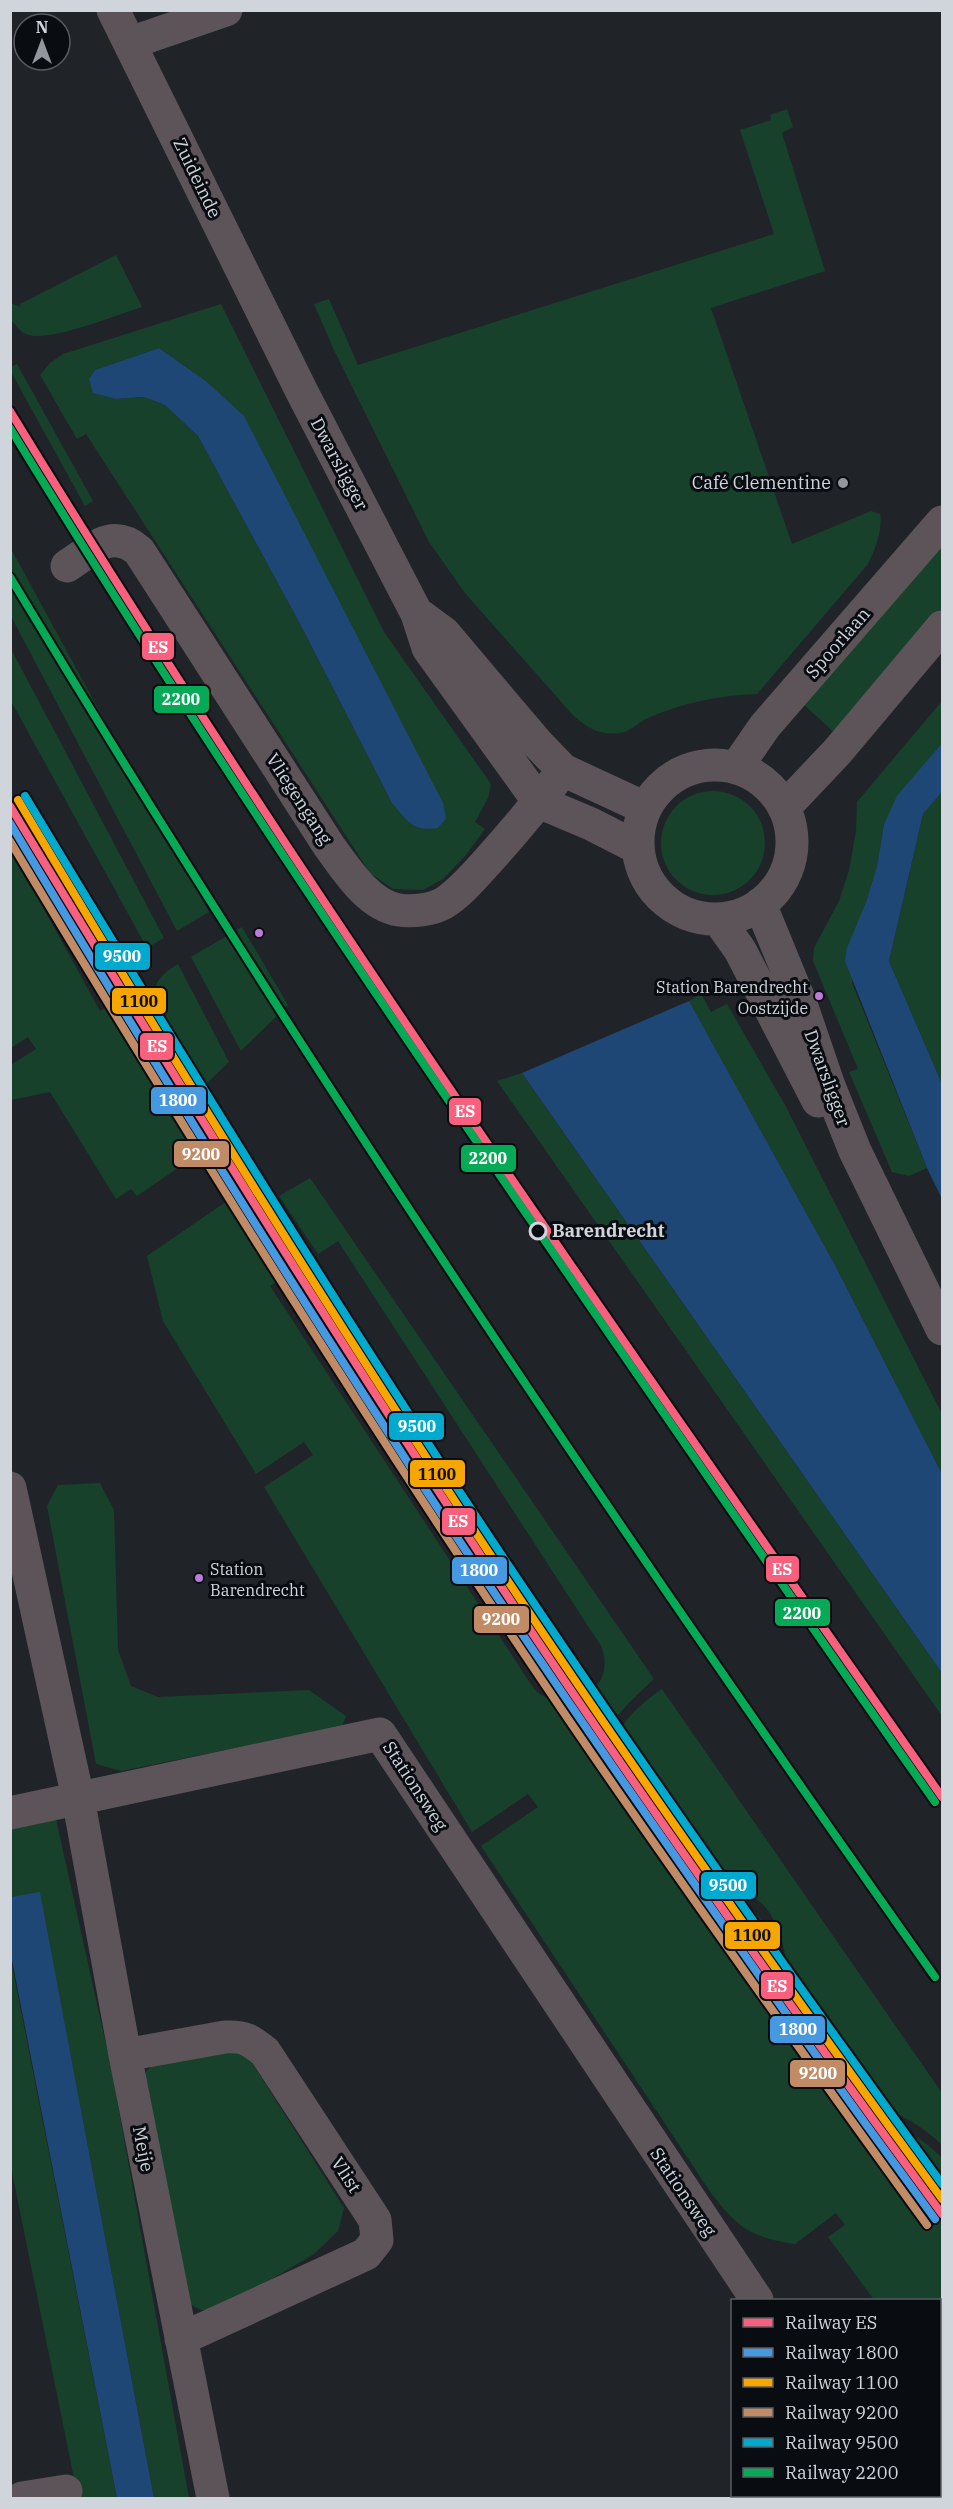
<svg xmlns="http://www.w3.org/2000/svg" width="953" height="2509" viewBox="0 0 953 2509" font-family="'IBM Plex Serif',serif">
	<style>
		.green { fill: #17412b; fill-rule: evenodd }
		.water { fill: #1f4775 }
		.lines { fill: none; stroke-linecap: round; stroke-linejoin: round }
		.minor { stroke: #5c5459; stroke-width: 33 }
		.rail-1-casing { stroke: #090c11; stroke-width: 12 }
		.rail-2-casing { stroke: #090c11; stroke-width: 12 }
		.rail-3-casing { stroke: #090c11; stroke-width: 12 }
		.rail-4-casing { stroke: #090c11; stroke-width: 12 }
		.rail-5-casing { stroke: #090c11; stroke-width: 12 }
		.rail-6-casing { stroke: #090c11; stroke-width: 12 }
		.rail-1 { stroke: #f8607d; stroke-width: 8 }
		.rail-2 { stroke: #4699e1; stroke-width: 8 }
		.rail-3 { stroke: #f7a600; stroke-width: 8 }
		.rail-4 { stroke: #c18c65; stroke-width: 8 }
		.rail-5 { stroke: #00a9ce; stroke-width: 8 }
		.rail-6 { stroke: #06aa56; stroke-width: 8 }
		.poi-dot { fill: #92979d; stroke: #090c11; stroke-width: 2 }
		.bus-dot { fill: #bd7bd9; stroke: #090c11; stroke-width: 2 }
		.stop-dot { fill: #090c11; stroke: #d0d5dc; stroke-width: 3 }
		.labels { text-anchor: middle; stroke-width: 6; stroke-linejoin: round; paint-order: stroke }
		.bus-label { font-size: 16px; fill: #d0d5dc; stroke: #090c11; text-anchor: end }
		.street-label { font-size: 18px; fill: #d0d5dc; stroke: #090c11 }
		.poi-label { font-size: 18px; fill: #d0d5dc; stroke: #090c11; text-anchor: end }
		.stop-label { font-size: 18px; font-weight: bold; fill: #d0d5dc; stroke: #090c11; text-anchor: start }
		.line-badge { stroke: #090c11; stroke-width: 2 }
		.badge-label { font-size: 16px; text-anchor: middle; font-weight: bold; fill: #fff }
		.pale-badge-label { font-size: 16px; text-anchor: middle; font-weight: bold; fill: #111 }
	</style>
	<rect width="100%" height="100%" fill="#202429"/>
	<path class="green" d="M 787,109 L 793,127 L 782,133 L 825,271 L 711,308 L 792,544 L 871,511 L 880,514 C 883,529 875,550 868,564 L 757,694 C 721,695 682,703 648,718 C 639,722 630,732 620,733 C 599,736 585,727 571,713 L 465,593 L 429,542 L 333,348 L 314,304 L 329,299 L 358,365 L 774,234 L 740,130 L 771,120 L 770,115 Z
		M 116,255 L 142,307 C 119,314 50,342 29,335 C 21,333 16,326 11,320 L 11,303 L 18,306 L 19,308 L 20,304 Z
		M 221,304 L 384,632 L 491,784 L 488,798 L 475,822 L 485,829 L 466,855 L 443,879 L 423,890 L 393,889 L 370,873 L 86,434 L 77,439 L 40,375 L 50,363 L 63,354 ZM 159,348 L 206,381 L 244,417 L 392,803 L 299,622 L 198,436 L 165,405 L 144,397 L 115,399 L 94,393 L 89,379 L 95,370 Z
		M 17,364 L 93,501 L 85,506 L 11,372 L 11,367 Z
		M 942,537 L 942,608 L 836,734 L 802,703 Z
		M 10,547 L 209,912 L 177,931 L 11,616 Z
		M 10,647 L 164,938 L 147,948 L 11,701 Z
		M 942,701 L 942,743 L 898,796 L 884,824 L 877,866 L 866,902 L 852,983 L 927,1168 L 909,1176 L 892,1172 L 849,1072 L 858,1069 L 813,961 L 814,948 L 839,901 L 849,870 L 856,831 L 857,802 Z
		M661 843a52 52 0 1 1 104 0a52 52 0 1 1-104 0Z
		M 942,792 L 942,1084 L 889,961 L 923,814 Z
		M 11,849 L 100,1011 L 121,999 L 168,1084 L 213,1144 L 137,1196 L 131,1189 L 116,1199 L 50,1092 L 11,1100 L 11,1065 L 36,1049 L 28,1037 L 11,1048 Z
		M 242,927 L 288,1005 L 241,1051 L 191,957 Z
		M 178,964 L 229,1062 L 206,1084 L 156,1005 C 151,984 160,975 178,964 Z
		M 701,994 L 711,1012 L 727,1004 L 785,1105 L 942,1414 L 942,1474 L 835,1265 L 689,1001 Z
		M 522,1073 L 942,1673 L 942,1716 L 497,1081 Z
		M 310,1178 L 654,1679 C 621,1710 577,1746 622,1791 C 635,1804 652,1811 666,1823 C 685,1839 691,1865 709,1881 C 728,1897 753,1903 765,1926 C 791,1973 766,2028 814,2074 C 852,2110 906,2120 942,2158 L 942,2359 L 940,2355 L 940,2300 L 874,2300 L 828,2237 L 845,2225 L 836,2213 L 795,2244 C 750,2237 738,2228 711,2193 L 481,1846 L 538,1807 L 528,1794 L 472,1832 L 264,1487 L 313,1455 L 304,1442 L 256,1474 L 163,1321 L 147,1256 L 243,1190 L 265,1235 L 289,1273 L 270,1286 L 534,1689 C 566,1720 619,1689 601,1646 L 338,1241 L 318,1254 L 279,1196 Z
		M 100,1483 L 114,1510 L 118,1650 L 131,1686 L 158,1697 L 309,1690 L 346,1716 L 342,1727 L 121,1771 L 96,1764 L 47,1506 L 58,1485 Z
		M 662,1689 L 942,2093 L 942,2145 C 907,2109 852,2101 818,2064 C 775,2017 800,1962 771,1915 C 759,1894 735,1889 717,1875 C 697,1861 692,1835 675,1817 C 664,1805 647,1799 634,1789 C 588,1752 627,1713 662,1689 Z
		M 56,1819 L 111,2067 L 189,2498 L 154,2498 L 40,1893 L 11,1897 L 10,1824 Z
		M 10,1955 L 117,2498 L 78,2498 L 11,2167 Z
		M 242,2051 L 251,2061 L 344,2208 L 338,2231 L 314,2254 L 219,2310 L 201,2310 L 188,2303 L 143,2075 L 157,2060 Z
		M 940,2461 L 942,2463 L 942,2498 L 843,2498 L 842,2496 L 940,2496 Z"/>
	<path class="water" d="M 159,348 L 206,381 L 244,416 L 443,803 L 446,818 L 438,828 C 412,832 408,821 392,803 L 299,622 L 198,436 L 165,405 L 144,397 L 115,399 L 93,393 L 89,379 L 95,370 Z
		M 942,743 L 942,792 L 923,814 L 889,961 L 942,1084 L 942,1199 L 927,1168 L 845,961 L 847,948 L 866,902 L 877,866 L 884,824 L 897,796 Z
		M 689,1001 L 835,1265 L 942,1474 L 942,1673 L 522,1073 Z
		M 40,1892 L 154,2498 L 117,2498 L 11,1955 L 11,1897 Z"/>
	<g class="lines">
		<path class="minor" d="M 113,10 L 302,392 L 417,614 L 428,648 L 539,802 L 591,824 L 638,848
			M 130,43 L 226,10
			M 67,566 C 92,550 112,527 139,551 L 329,846 C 346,869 368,905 399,910 C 412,912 432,910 444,903 C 461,892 474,876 487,862 C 514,832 539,802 563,770
			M 421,616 L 444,633 L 537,743 L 563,770 L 645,808
			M638 842a77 77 0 1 1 154 0a77 77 0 1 1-154 0Z
			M 736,768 L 765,726 L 942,522
			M 784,808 L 837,752 L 942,627
			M 760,904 L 801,1004 L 829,1086 L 855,1151 L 942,1329
			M 718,919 L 740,950 L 818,1101
			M 10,1488 L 78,1798 L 125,2055 L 213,2498
			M 10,1813 L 380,1734 L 757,2300
			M 125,2055 L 225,2037 C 245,2036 250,2040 265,2052 L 375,2220 L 377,2240 L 366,2254 L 181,2339
			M 22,2498 L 66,2491
			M 761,2498 L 767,2496"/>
		<defs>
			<path id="rail-1" d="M 10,411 C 300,886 623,1341 942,1797
				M 10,806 C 155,1046 302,1284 456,1518 C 611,1755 775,1986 942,2214"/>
			<path id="rail-2" d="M 10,823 C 153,1062 299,1298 452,1530 C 608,1763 769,1993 935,2219"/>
			<path id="rail-3" d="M 18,800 C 162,1042 310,1281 464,1515 C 618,1748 778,1975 942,2199"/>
			<path id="rail-4" d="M 10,841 C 186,1134 368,1424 560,1707 C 679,1882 803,2054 927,2225"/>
			<path id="rail-5" d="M 25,796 C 170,1037 318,1277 473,1512 C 624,1740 781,1963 942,2184"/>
			<path id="rail-6" d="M 10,428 C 178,703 358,970 541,1235 C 671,1424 802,1614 935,1802
				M 10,577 C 299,1056 612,1521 935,1977"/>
		</defs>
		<use href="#rail-1" class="rail-1-casing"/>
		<use href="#rail-2" class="rail-2-casing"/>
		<use href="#rail-3" class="rail-3-casing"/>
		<use href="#rail-4" class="rail-4-casing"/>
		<use href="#rail-5" class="rail-5-casing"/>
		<use href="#rail-6" class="rail-6-casing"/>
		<use href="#rail-1" class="rail-1"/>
		<use href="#rail-2" class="rail-2"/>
		<use href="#rail-3" class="rail-3"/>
		<use href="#rail-4" class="rail-4"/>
		<use href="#rail-5" class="rail-5"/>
		<use href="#rail-6" class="rail-6"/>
	</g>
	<circle class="poi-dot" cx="843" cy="483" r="6"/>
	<g class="bus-dot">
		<circle cx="259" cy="933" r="5"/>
		<circle cx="819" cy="996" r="5"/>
		<circle cx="199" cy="1578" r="5"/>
	</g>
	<circle class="stop-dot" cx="538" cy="1231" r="8"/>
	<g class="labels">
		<g class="bus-label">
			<text x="808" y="993">Station Barendrecht<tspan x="808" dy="21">Oostzijde</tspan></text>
			<text x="210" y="1575" text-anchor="start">Station<tspan x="210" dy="21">Barendrecht</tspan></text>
		</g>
		<g class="street-label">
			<text transform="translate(197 178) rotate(64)" y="6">Zuideinde</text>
			<text transform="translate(339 464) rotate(62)" y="6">Dwarsligger</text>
			<text transform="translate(838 643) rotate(-49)" y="6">Spoorlaan</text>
			<text transform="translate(299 799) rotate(57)" y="6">Vliegengang</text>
			<text transform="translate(827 1078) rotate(70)" y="6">Dwarsligger</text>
			<text transform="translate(415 1786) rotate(57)" y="6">Stationsweg</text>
			<text transform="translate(143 2149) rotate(79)" y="6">Meije</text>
			<text transform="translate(346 2175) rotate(57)" y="6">Vlist</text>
			<text transform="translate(683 2192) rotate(56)" y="6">Stationsweg</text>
		</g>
		<g class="poi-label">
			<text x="831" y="489">Café Clementine</text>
		</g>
		<g class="stop-label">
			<text x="552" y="1237">Barendrecht</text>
		</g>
	</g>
	<g class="line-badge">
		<rect x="141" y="632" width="34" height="29" rx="6" fill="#f8607d"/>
		<rect x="153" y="685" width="57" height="29" rx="6" fill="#06aa56"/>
		<rect x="94" y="942" width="57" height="29" rx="6" fill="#00a9ce"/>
		<rect x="111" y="987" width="56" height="28" rx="6" fill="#f7a600"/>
		<rect x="139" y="1032" width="35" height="29" rx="6" fill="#f8607d"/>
		<rect x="150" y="1086" width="57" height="29" rx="6" fill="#4699e1"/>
		<rect x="448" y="1097" width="34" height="29" rx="6" fill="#f8607d"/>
		<rect x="173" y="1140" width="57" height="28" rx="6" fill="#c18c65"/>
		<rect x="460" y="1144" width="57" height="29" rx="6" fill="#06aa56"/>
		<rect x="388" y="1412" width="57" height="29" rx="6" fill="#00a9ce"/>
		<rect x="409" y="1459" width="57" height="29" rx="6" fill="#f7a600"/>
		<rect x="441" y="1507" width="35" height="29" rx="6" fill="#f8607d"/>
		<rect x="765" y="1555" width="35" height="28" rx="6" fill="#f8607d"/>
		<rect x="451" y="1556" width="57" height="29" rx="6" fill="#4699e1"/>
		<rect x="774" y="1598" width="57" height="29" rx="6" fill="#06aa56"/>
		<rect x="473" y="1605" width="57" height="29" rx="6" fill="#c18c65"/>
		<rect x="700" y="1871" width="57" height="29" rx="6" fill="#00a9ce"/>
		<rect x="724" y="1921" width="57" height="29" rx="6" fill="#f7a600"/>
		<rect x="760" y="1971" width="34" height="29" rx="6" fill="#f8607d"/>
		<rect x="769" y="2015" width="57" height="29" rx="6" fill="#4699e1"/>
		<rect x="789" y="2059" width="57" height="29" rx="6" fill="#c18c65"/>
	</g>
	<g class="badge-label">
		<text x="158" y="653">ES</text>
		<text x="181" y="705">2200</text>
		<text x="122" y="962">9500</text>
		<text x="157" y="1052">ES</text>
		<text x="178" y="1106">1800</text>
		<text x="465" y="1117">ES</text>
		<text x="201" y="1160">9200</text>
		<text x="488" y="1164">2200</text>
		<text x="417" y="1432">9500</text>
		<text x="458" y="1527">ES</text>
		<text x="782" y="1575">ES</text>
		<text x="479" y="1576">1800</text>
		<text x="802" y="1619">2200</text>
		<text x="501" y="1625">9200</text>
		<text x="728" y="1891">9500</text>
		<text x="777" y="1992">ES</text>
		<text x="798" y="2035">1800</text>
		<text x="818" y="2079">9200</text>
	</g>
	<g class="pale-badge-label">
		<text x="139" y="1007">1100</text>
		<text x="437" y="1480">1100</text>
		<text x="752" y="1941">1100</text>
	</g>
	<rect width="953" height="2509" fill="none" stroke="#d0d5dc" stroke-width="24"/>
	<rect x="731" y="2299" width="210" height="198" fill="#090c11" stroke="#595c62" stroke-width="1.5"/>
	<rect x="743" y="2318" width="30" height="9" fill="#f8607d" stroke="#595c62" stroke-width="1.5"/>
	<text x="785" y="2329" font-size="18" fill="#d0d5dc">Railway ES</text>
	<rect x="743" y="2348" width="30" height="9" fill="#4699e1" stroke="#595c62" stroke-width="1.5"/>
	<text x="785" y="2359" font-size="18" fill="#d0d5dc">Railway 1800</text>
	<rect x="743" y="2378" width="30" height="9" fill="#f7a600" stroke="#595c62" stroke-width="1.5"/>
	<text x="785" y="2389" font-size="18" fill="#d0d5dc">Railway 1100</text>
	<rect x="743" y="2408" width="30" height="9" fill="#c18c65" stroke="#595c62" stroke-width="1.5"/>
	<text x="785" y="2419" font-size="18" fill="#d0d5dc">Railway 9200</text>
	<rect x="743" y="2438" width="30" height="9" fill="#00a9ce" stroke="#595c62" stroke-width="1.5"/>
	<text x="785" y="2449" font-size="18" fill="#d0d5dc">Railway 9500</text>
	<rect x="743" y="2468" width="30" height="9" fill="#06aa56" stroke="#595c62" stroke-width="1.5"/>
	<text x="785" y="2479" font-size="18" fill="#d0d5dc">Railway 2200</text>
	<g transform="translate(42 42)"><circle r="28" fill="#090c11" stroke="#595c62" stroke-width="1.5"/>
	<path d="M0-4.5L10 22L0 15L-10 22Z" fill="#92979d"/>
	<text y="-9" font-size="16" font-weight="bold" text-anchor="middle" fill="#d0d5dc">N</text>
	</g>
</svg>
